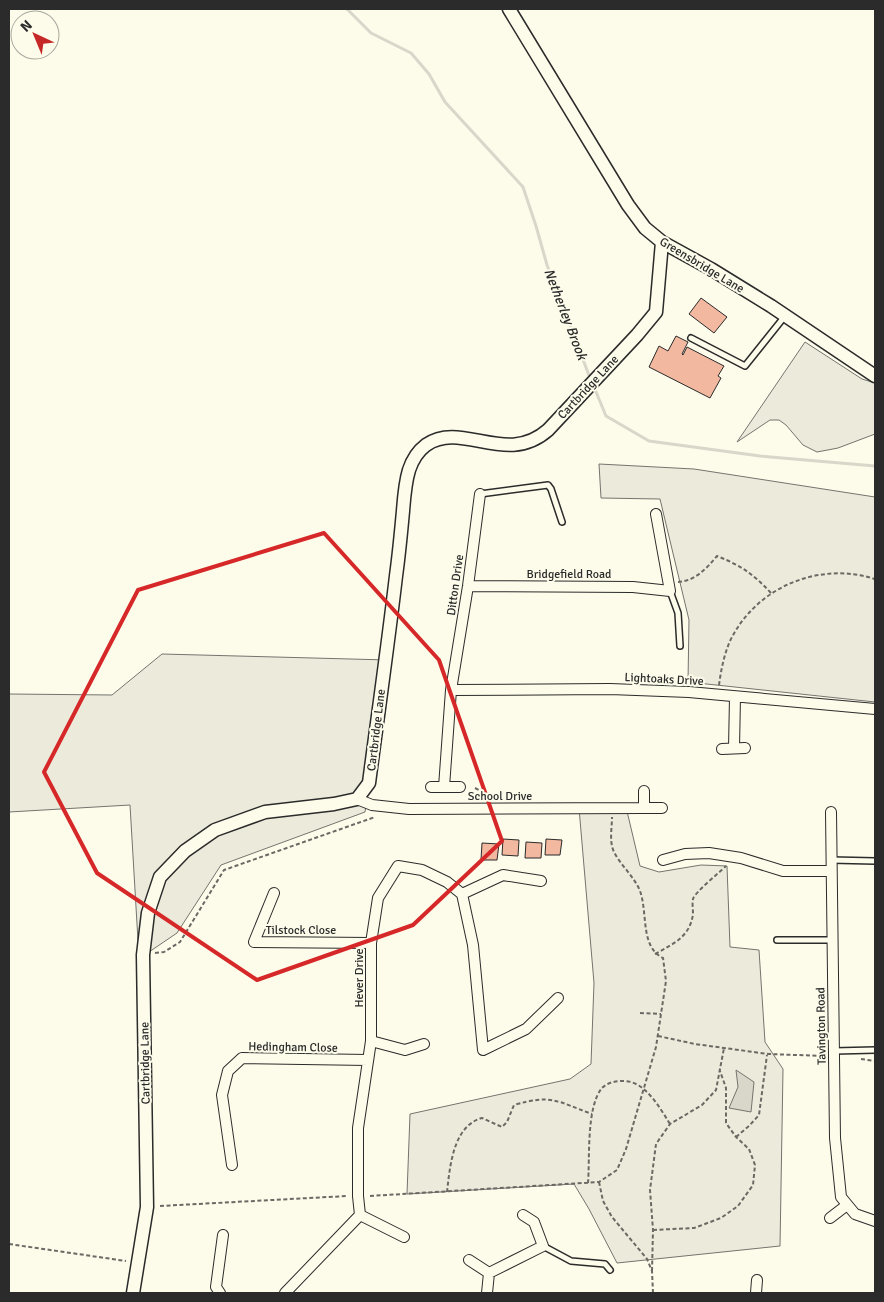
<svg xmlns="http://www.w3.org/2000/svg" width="884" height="1302" viewBox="0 0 884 1302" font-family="Signika,sans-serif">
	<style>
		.green { fill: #ecebdb; stroke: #74746e }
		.water { fill: #d8d7c9; stroke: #74746e }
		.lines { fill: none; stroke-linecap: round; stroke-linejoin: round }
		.stream { stroke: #d8d7c9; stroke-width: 3 }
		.building { fill: #f2b8a0; stroke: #2b2b2b }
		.service-casing { stroke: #2b2b2b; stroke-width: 8 }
		.minor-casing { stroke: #2b2b2b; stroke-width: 12 }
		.tertiary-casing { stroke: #2b2b2b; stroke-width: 15 }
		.path { stroke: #6a6964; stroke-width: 2; stroke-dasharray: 4 2.5; stroke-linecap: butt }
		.service { stroke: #fdfbea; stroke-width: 5 }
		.minor { stroke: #fdfbea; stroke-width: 10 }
		.tertiary { stroke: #fdfbea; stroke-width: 12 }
		.marked { fill: none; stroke: #d62828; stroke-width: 4; stroke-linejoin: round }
		.labels { text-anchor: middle; stroke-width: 4; stroke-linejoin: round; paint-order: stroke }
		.street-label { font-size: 12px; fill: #2b2b2b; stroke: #fdfbea }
		.water-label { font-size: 14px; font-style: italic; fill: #2b2b2b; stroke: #fdfbea }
	</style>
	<rect width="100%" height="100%" fill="#fdfbea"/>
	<path class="green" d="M 805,342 L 862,379 L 875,383 L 875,434 L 838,448 L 817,452 L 803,445 L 786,425 L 779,420 L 770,420 L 737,442 Z
		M 599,464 L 694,469 L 875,497 L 875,702 L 688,682 L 689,620 L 660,499 L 601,498 Z
		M 162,654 L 388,660 L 365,812 L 221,865 L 177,933 L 149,952 L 138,941 L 130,805 L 9,812 L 9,694 L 112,695 Z
		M 626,807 L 640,866 L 659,872 L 701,865 L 727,866 L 730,947 L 759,950 L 765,1042 L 783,1069 L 780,1246 L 617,1263 L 589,1209 L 574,1184 L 407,1194 L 410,1114 L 570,1079 L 591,1064 L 594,983 L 579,808 Z"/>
	<path class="water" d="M 736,1070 L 754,1082 L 751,1112 L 729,1108 L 738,1087 Z"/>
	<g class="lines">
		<path class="stream" d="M 347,9 L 371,33 L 411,53 L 429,74 L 445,102 L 523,187 L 536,226 L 547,265 L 590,378
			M 594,387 L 606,416 L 649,441 L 760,456 L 875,466"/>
	</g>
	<path class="building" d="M 701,298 L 727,317 L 714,333 L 689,314 Z
		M 676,336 L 688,342 L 682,354 L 683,355 L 687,347 L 724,366 L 718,376 L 721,378 L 710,398 L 649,367 L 659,346 L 668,351 Z
		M 503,839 L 519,840 L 518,856 L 502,855 Z
		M 546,839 L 562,840 L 560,855 L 545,855 Z
		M 526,842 L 542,843 L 541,858 L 525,858 Z
		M 482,843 L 499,844 L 497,860 L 481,860 Z"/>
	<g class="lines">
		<defs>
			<path id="service" d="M 691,338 L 745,366 L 785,316
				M 480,494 L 548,485 L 551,489 L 562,522
				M 670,591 L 678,613 L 680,646
				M 831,860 L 875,861
				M 777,940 L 832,940
				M 834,1051 L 875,1050
				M 543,1246 L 571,1261 L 605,1264 L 610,1270"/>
			<path id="minor" d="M 468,586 L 633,587 L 670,591 L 656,514
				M 451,690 L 610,689 L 689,692 L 875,709
				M 734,748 L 735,697
				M 722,749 L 745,748
				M 431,787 L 460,787
				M 444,787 L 451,690 L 468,586 L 480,494
				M 644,791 L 644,808 L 662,808
				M 357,799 L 372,805 L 409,809 L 644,808
				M 831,812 L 835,1138 L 841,1197 L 855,1214 L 875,1221
				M 663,860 L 685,854 L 709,853 L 741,858 L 783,871 L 831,871
				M 274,893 L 254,942 L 371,943
				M 462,894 L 503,875 L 541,881
				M 371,1041 L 405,1050 L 424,1044
				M 232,1165 L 222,1095 L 228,1071 L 242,1058 L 368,1060
				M 360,1215 L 404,1237
				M 830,1218 L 847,1205
				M 469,1260 L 489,1273
				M 220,1293 L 216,1287 L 223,1235
				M 285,1293 L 360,1215 L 358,1196 L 358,1128 L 371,1041 L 371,943 L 378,898 L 398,866 L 422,870 L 447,882 L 462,894 L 473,945 L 483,1050 L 526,1029 L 558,998
				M 487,1293 L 489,1273 L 543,1246 L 534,1222 L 523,1215
				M 756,1293 L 757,1280"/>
			<path id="tertiary" d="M 509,9 L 628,205 L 645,228 L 662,242 L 711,269 L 771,306 L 875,376
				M 133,1293 L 147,1207 L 143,955 L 148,913 L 160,877 L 185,851 L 215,830 L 265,812 L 334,804 L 357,799 L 369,783 C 378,714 388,645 396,576 C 399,554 401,533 403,511 C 404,498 405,483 409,470 C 412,461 418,451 426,445 C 462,420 506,467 548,430 L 637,335 L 656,312 L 662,242"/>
		</defs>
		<use href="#service" class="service-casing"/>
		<use href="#minor" class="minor-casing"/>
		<use href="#tertiary" class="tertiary-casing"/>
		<path class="path" d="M 678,582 C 695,581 706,569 717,556 C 742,566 753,574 771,593
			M 719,685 C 721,670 724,655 730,641 C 756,587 819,561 875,579
			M 475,788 L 483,792 L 489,798
			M 155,953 L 164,952 L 180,942 L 224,870 L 375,817
			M 655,954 C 673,944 690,937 693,914 C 693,909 692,903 693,899 C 695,892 719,873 726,866
			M 640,1013 L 661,1014
			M 658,1036 L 695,1044 L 768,1054 L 824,1056
			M 861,1059 L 875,1061
			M 736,1137 L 749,1126 L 759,1115 L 767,1055
			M 599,1182 L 603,1201 L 612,1217 L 647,1259 L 652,1271 L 653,1293
			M 588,1183 C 590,1159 586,1107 602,1088 C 608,1082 616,1081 624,1081 C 645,1081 660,1108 670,1124
			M 447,1192 C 450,1166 453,1126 482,1118 L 502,1127 L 507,1122 L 514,1105 C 552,1094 556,1101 592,1114
			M 370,1196 L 599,1182 L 617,1170 L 626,1149 L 656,1047 L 666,981 L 663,958 C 640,947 648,913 640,891 C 634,876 621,866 614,852 C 609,842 612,828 612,817
			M 160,1206 L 347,1196
			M 653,1230 L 694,1228 L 721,1218 L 738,1206 L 753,1185 L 755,1165 L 749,1149 L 736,1137 L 726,1123 L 726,1088 L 720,1071
			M 9,1244 L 126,1261
			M 652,1271 L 653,1230 L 650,1190 L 656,1144 L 670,1124 L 702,1105 L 716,1090 L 724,1048"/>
		<use href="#service" class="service"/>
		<use href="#minor" class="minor"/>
		<use href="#tertiary" class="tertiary"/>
	</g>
	<path class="marked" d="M 324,533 L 439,660 L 502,841 L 413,925 L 257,980 L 97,873 L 44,772 L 138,590 Z"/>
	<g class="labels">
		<g class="street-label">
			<text transform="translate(702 265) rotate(31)" y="4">Greensbridge Lane</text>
			<text transform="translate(588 387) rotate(-47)" y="4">Cartbridge Lane</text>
			<text x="569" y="578">Bridgefield Road</text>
			<text transform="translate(455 585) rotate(-82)" y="4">Ditton Drive</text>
			<text transform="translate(664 679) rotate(3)" y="4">Lightoaks Drive</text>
			<text transform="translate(376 730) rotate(-83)" y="4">Cartbridge Lane</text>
			<text x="500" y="800">School Drive</text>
			<text x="301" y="934">Tilstock Close</text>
			<text transform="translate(359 978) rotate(-90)" y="4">Hever Drive</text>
			<text transform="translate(821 1026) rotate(-91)" y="4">Tavington Road</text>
			<text transform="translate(293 1047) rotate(1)" y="4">Hedingham Close</text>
			<text transform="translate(145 1063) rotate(-91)" y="4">Cartbridge Lane</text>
		</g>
		<g class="water-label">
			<text transform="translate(566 314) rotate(69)" y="5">Netherley Brook</text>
		</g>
	</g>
	<rect width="884" height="1302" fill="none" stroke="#2b2b2b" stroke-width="20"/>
	<g transform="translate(35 35) rotate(316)"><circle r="24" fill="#fdfbea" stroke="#a9a89e"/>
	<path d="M0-4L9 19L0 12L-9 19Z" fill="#c62828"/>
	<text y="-8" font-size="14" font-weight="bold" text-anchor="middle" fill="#2b2b2b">N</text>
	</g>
</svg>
